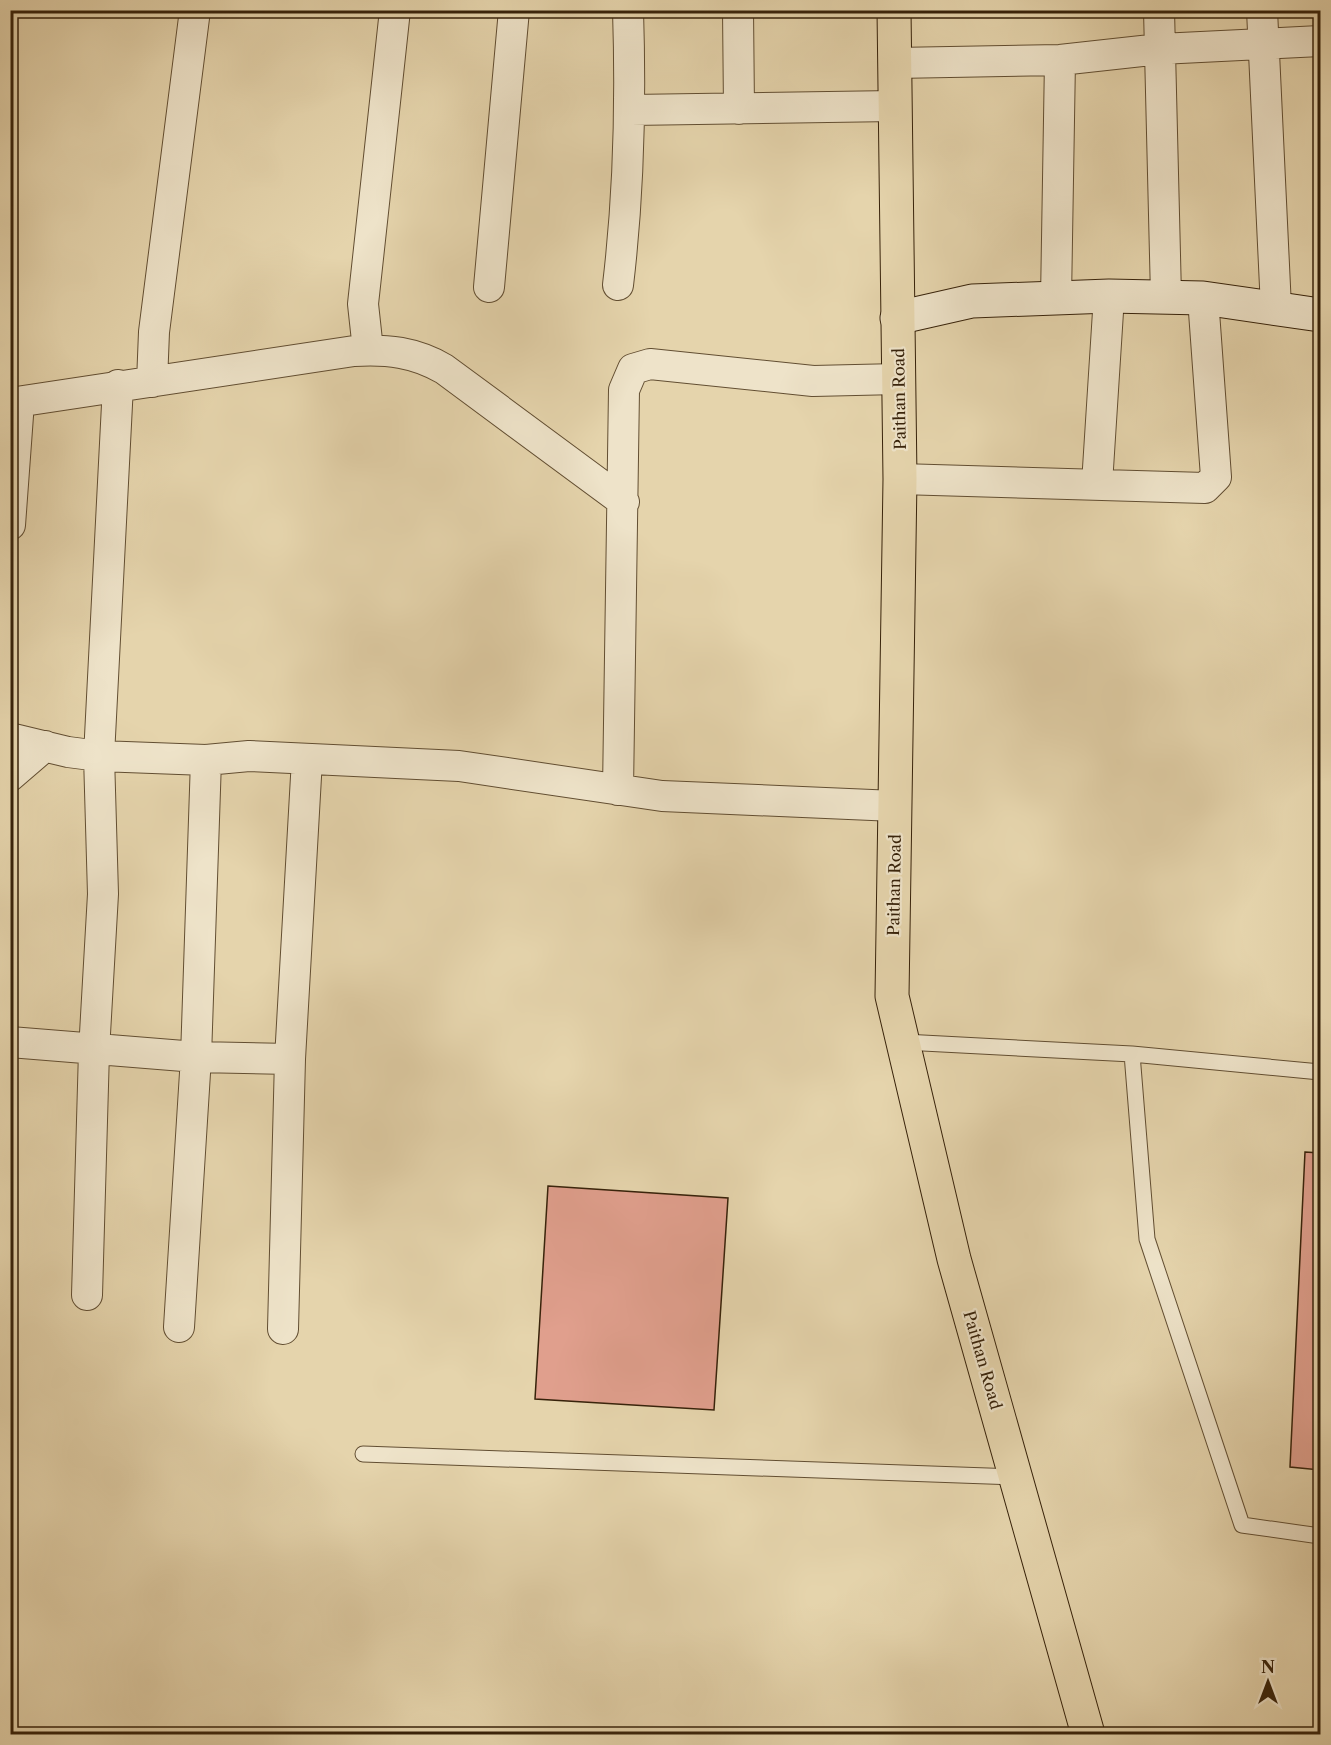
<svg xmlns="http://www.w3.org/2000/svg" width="1331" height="1745" viewBox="0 0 1331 1745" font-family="'Libre Caslon Text',serif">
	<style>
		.building { fill: #e09f8d; stroke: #37220a; stroke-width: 1.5 }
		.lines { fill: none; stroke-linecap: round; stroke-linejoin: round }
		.lane-casing { stroke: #624e32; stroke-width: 17 }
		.street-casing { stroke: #624e32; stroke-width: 32 }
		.secondary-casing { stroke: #37220a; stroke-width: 35 }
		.highway-casing { stroke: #37220a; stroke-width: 35 }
		.lane { stroke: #eee3c9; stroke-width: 15 }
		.street { stroke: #eee3c9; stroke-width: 30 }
		.secondary { stroke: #eee3c9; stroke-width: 33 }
		.highway { stroke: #e5d4ac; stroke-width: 33 }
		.labels { text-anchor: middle; stroke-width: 4.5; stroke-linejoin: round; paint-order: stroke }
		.street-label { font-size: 16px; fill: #37220a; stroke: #eee3c9 }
	</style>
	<rect width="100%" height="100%" fill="#e5d4ac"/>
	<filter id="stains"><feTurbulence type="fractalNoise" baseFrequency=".00333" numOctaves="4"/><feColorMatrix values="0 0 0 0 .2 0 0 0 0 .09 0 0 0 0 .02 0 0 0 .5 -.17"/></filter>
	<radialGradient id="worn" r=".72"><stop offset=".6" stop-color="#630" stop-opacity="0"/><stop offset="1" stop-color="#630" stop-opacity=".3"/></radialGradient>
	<path class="building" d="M 1305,1152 L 1320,1153 L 1320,1470 L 1290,1467 Z
		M 548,1186 L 728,1198 L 714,1410 L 535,1399 Z"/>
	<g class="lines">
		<defs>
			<path id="lane" d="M 904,1042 L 1132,1054 L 1320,1072
				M 1132,1054 L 1147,1239 L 1242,1525 L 1320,1536
				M 363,1454 L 1016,1477"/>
			<path id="street" d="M 738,10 L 739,109
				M 1159,10 L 1166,296
				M 1262,10 L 1276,308
				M 895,63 L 1060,60 L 1160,49 L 1320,41
				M 631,110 L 894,106
				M 618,285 C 629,193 631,103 628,10
				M 489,287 L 514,10
				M 1056,299 L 1060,60
				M 368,350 L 363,304 L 395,10
				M 152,382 L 154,332 L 195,10
				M 10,403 L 354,351 C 387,349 415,352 444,369 L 624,502
				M 900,479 L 1205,488 L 1216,477 L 1203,298
				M 1097,484 L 1109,296
				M 10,525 L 19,402
				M 10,738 L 68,752 L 99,756 L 206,760 L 249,756 L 459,766 L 662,796 L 895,806
				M 10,776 L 45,746
				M 618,790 L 624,390 L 633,369 L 650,364 L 813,381 L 898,379
				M 10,1042 L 196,1057 L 290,1059
				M 87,1295 L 94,1051 L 103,894 L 99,756 L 118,385
				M 179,1327 L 196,1057 L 206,760
				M 283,1329 L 290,1059 L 307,759"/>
			<path id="secondary" d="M 897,318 L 972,301 L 1109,296 L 1203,298 L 1320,315"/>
			<path id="highway" d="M 894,10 L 900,479 L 892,996 L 954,1259 L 1088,1734"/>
		</defs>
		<use href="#lane" class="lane-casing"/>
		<use href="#street" class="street-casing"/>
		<use href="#secondary" class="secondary-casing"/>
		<use href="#highway" class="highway-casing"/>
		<use href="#lane" class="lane"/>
		<use href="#street" class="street"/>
		<use href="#secondary" class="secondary"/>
		<use href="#highway" class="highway"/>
	</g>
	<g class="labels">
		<g class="street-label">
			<text transform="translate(899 399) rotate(-91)" y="6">Paithan Road</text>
			<text transform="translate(894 885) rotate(-89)" y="6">Paithan Road</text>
			<text transform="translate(983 1360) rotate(74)" y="6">Paithan Road</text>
		</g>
	</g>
	<rect width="1331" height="1745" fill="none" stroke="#e5d4ac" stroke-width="36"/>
	<rect x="12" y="12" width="1307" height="1721" fill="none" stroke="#37220a" stroke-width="3"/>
	<rect x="18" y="18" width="1295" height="1709" fill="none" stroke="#37220a" stroke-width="1.5"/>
	<g transform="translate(1268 1682)" stroke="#eee3c9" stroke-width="4.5" paint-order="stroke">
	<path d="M0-4.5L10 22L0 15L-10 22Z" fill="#37220a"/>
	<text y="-9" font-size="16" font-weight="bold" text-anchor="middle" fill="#37220a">N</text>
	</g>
	<rect width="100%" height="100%" filter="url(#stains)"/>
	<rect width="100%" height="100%" fill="url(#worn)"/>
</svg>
